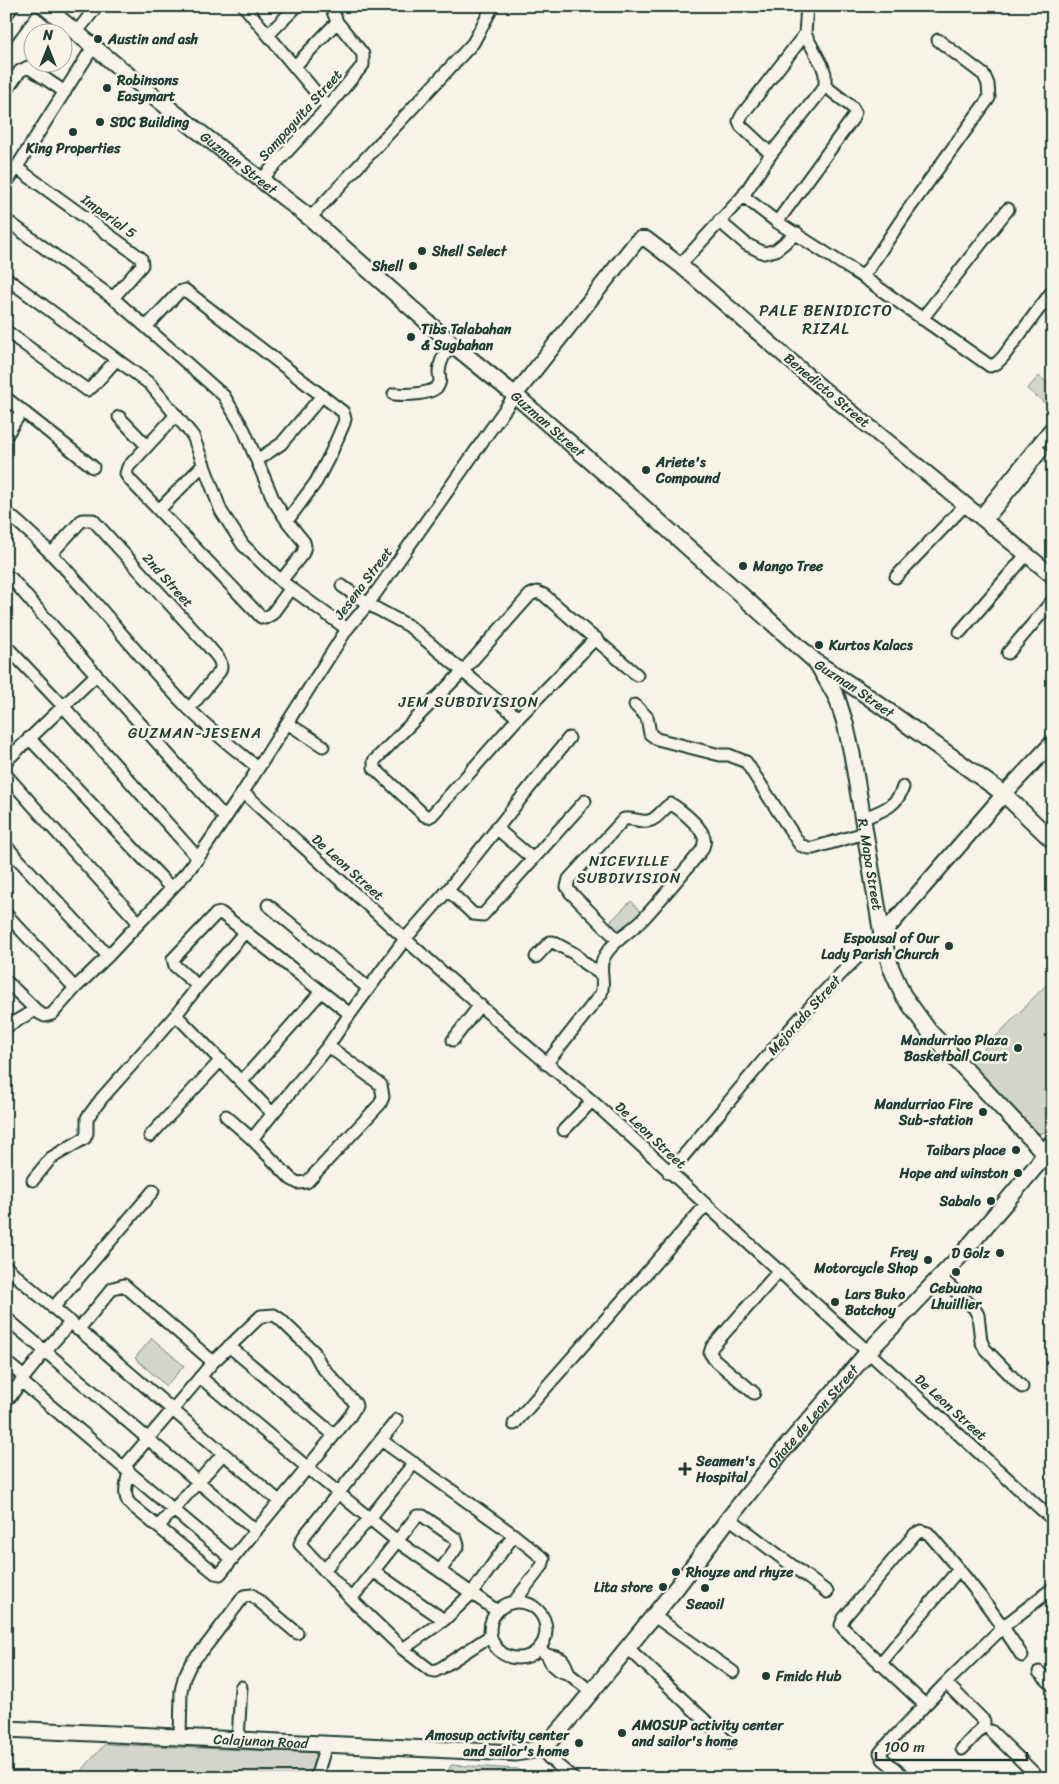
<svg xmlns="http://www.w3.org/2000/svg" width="1059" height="1784" viewBox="0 0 1059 1784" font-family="Sriracha,sans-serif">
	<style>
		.green { fill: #d3d5ca; stroke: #79897f }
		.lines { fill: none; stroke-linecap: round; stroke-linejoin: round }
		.minor-casing { stroke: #1f3d34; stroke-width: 15 }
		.tertiary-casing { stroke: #1f3d34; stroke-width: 18 }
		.secondary-casing { stroke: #1f3d34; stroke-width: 19 }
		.minor { stroke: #f7f3e8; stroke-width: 11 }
		.tertiary { stroke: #f7f3e8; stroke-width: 14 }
		.secondary { stroke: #f7f3e8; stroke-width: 15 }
		.poi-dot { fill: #1f3d34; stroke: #f7f3e8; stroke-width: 2 }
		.labels { text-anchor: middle; stroke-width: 5; stroke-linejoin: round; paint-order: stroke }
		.poi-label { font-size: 14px; font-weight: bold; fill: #1f3d34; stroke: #f7f3e8; text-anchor: start }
		.street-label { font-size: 14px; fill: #1f3d34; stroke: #f7f3e8 }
		.neighbourhood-label { font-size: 15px; letter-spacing: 1px; fill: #1f3d34; stroke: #f7f3e8 }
		.quarter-label { font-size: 16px; letter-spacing: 1px; fill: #1f3d34; stroke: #f7f3e8 }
	</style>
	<rect width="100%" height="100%" fill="#f7f3e8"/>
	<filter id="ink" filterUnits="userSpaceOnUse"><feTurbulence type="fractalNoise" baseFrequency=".02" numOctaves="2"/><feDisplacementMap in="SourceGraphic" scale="10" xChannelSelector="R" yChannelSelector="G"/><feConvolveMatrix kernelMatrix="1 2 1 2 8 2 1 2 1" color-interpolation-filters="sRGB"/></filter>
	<g filter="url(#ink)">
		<path class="green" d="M 1039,376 L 1053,387 L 1052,409 L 1027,389 Z
			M 631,901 L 642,913 L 620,934 L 609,923 Z
			M 1053,978 L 1053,1125 C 1048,1132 1043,1135 1035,1132 L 970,1063 Z
			M 152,1338 L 184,1366 L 166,1386 L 135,1358 Z
			M 105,1744 L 319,1753 L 311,1778 L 75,1778 Z
			M 451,1765 L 518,1769 L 527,1778 L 445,1778 Z"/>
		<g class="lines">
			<defs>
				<path id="minor" d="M 244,6 L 328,107
					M 807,6 L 805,34 L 822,65 L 825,74 L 825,86 L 852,107 L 855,112 L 853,118 L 777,222 L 863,277 L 990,366 L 997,363 L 1003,357 L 1053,290
					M 76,33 L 97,6
					M 268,35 L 297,6
					M 6,37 L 29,6
					M 295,66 L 337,22
					M 6,91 L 20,71 L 28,67 L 65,92
					M 771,154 L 741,126 L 739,121 L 742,115 L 805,34
					M 17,168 L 141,258 L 142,265 L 113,298
					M 261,180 L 328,107 L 363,65 L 363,54 L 337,22 L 331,6
					M 6,184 L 93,47
					M 743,196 L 777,222
					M 310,218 L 473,43 L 493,6
					M 6,220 L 113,298 L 224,396 L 244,430 L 274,501 L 287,521 L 304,542 L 305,546 L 303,553 L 281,581
					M 719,221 L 746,244 L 764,253 L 776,250 L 797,233
					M 680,265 L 743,196 L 771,154 L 825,86
					M 863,277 L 908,210 L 989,98 L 988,84 L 984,75 L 938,40
					M 6,278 L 150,384 L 193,436 L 221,511 L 243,545 L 281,581 L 347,629
					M 922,319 L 1008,209
					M 147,326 L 179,292 L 185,290 L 343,412 L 345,419 L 344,423 L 331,453 L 316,482 L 287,521
					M 6,331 L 87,390 L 92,387 L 116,360
					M 394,394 C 405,395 435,395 439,384 C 441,380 439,376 439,372 C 440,360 445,353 452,344
					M 6,398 L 93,467
					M 176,415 L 128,467 L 126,474 L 130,480 L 261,617 L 265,618 L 272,614 L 291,588
					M 119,417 L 147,446
					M 6,436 L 22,410
					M 257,460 L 281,444 L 321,397
					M 159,510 L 204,464
					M 6,512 C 75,568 126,646 189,709 C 210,730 235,749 258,768
					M 980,516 L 1053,425
					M 986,521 L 1041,452
					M 51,554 L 82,520 L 93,520 L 209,647 C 215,655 224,661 220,671 L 189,709
					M 6,577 L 11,578 L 40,612 L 225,818
					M 896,577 L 966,504
					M 342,586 L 368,604 L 409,626 L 518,718
					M 960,632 L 1027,554
					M 596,638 L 518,718 L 432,815 L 428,817 L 424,815 L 374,768 L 374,761 L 462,672 L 530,595 L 537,592 L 544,595 L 637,675
					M 6,646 L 63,706 L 198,858
					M 1008,653 L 1053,600
					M 635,705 L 647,717 L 650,734 L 657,739 L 720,755 L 729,755 L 746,762 L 800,845 L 808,848 L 813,848 L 865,833
					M 287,723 L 323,746
					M 29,738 L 171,888
					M 6,761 L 96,675
					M 6,775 L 68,845 L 139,923
					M 243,792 C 358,896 472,1002 592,1101 L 1053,1520
					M 862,819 C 881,811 897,807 903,787
					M 496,828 L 533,859
					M 6,846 L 108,956
					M 448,890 L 473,914 L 483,915 L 585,801
					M 268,905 L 368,988
					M 6,914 L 75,988
					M 536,957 L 550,942 L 553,942 L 575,954 L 584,963 L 602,975
					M 6,981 L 39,1013 L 45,1016 L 52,1014 L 75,988 L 108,956 L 187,872 L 198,858 L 243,792 L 347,629 L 368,604 L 515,395
					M 198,986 L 175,966 L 173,959 L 216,914 L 221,913 L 350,1014
					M 176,1015 L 272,1113
					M 6,1027 L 35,1010
					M 453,1040 L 480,1005
					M 546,1064 L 601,994 C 605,983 600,974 602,963 C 606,945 632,931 644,918 C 664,896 683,873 702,850 C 704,845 706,840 703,835 C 699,825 680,809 671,804 C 663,808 657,820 648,821 C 640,823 633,817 624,819 L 569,879 L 567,887 L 570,892 L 618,940
					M 242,1081 L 321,992
					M 226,1116 L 252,1139 L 291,1179 L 298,1183 L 307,1182 L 380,1104 L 383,1097 L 381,1085 L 328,1046
					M 564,1130 L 592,1101
					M 150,1136 L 221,1060
					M 252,1139 L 328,1046 L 350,1014 L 405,939 L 448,890 L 569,738
					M 669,1173 C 711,1124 751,1074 793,1026 C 822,994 849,963 882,935
					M 33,1180 L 51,1158 L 85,1138 L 87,1133 L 87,1118 L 102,1098 L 176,1015 L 198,986 L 245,932
					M 6,1267 L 280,1502
					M 941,1278 L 974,1308 L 978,1315 L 981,1341 L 985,1349 L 1022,1387
					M 53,1308 L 153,1191
					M 6,1318 L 45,1351 L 21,1381 L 232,1559
					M 71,1322 L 45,1351 L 256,1531
					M 78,1330 L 113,1288 L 124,1285 L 213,1362
					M 229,1346 L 334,1435
					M 6,1362 L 24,1377
					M 200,1377 L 308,1468 L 397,1541 L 497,1611
					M 754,1393 L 714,1359 L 710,1353 L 712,1347 L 780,1270
					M 11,1396 L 21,1381
					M 397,1420 L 304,1536 L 300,1544 L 351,1599 L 403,1649 L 430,1670 L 435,1671 L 441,1668 L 490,1636
					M 514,1424 L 706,1205
					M 381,1440 L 514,1535 L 544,1559 L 542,1566 L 514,1602
					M 124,1467 L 213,1362 L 261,1316 L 274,1315 L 280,1319 L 314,1352 L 322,1367 L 355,1403 L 356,1406 L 350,1416 L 220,1574 L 215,1573 L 130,1504 C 122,1495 127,1483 129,1471
					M 729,1518 L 827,1592
					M 158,1527 L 223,1454
					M 324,1570 L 370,1518 L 414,1463
					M 373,1571 L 444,1620
					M 351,1599 L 417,1516 L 423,1516 L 456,1539 L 458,1545 L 457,1547 L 440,1571
					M490 1630a28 28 0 1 1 56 0a28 28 0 1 1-56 0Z
					M 654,1616 L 733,1672
					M 628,1648 L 729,1743
					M 403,1649 L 444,1620 L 472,1593 L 514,1535
					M 539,1649 L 547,1655 L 552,1665 L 558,1670 L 569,1674 L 592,1692
					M 547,1655 C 563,1658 564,1658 569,1674
					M 880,1664 L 959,1569
					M 1039,1672 L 1053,1686
					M 946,1683 L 984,1721 L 984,1726 L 962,1749
					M 925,1705 L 844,1629 L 841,1625 L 844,1618 L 915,1534 L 921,1531 L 928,1533 C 962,1572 995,1612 1022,1656
					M 991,1731 L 1039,1778
					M 180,1738 L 181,1691 L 184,1678 L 191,1663 L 206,1646 L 244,1596 L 252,1595 L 297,1633
					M 238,1740 L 241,1687
					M 540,1747 L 549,1758 L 573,1778
					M 316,1778 L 326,1745
					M 906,1778 L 883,1759 L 880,1753 L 884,1748 L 946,1683 L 1004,1626 L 1053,1588"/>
				<path id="tertiary" d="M 515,395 L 636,242 L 640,239 L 646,239 L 680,265 L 823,389 L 1053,576
					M 882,935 L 1004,794 L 1053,742"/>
				<g id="secondary">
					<path id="s1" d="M 44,6 L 166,106 L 310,218 L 452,344 L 515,395 L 633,498 L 817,663 L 863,693 L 1004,794 L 1053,841"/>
					<path id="s2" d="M 818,665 L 837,698 L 845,723 L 852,754 L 882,935 L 891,968 L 903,995 L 929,1031 L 1052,1161"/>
					<path id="s3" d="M 6,1729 L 516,1753 L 534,1750 L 550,1741 L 566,1723 L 677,1587 L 729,1518 L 780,1454 L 868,1352 L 963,1253 L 1037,1165 L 1053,1141"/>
				</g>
			</defs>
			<use href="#minor" class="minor-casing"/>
			<use href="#tertiary" class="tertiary-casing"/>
			<use href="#secondary" class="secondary-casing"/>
			<use href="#minor" class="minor"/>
			<use href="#tertiary" class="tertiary"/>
			<use href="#secondary" class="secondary"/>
		</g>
	</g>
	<g class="poi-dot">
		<circle cx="98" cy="39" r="5"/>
		<circle cx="107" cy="88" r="5"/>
		<circle cx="100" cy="122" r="5"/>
		<circle cx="73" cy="132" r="5"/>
		<circle cx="422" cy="251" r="5"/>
		<circle cx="413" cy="266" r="5"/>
		<circle cx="411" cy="337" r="5"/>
		<circle cx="646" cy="470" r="5"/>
		<circle cx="743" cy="566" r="5"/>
		<circle cx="819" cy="645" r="5"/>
		<circle cx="949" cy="946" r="5"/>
		<circle cx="1018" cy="1048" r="5"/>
		<circle cx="983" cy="1112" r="5"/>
		<circle cx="1016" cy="1150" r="5"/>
		<circle cx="1018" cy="1173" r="5"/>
		<circle cx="991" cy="1201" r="5"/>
		<circle cx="1000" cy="1253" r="5"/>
		<circle cx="928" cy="1260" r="5"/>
		<circle cx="956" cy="1272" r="5"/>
		<circle cx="835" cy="1302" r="5"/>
		<path d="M682.5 1461.5h5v5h5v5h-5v5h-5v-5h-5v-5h5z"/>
		<circle cx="676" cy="1572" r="5"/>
		<circle cx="663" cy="1587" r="5"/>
		<circle cx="705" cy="1588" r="5"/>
		<circle cx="766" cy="1676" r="5"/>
		<circle cx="622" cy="1733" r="5"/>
		<circle cx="579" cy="1743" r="5"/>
	</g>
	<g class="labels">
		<g class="poi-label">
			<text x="108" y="44">Austin and ash</text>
			<text x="117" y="85">Robinsons<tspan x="117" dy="16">Easymart</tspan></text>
			<text x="110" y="127">SDC Building</text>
			<text x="73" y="153" text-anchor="middle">King Properties</text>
			<text x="432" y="256">Shell Select</text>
			<text x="403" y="271" text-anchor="end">Shell</text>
			<text x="421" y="334">Tibs Talabahan<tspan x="421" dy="16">&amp; Sugbahan</tspan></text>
			<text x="656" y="467">Ariete's<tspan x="656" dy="16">Compound</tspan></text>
			<text x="753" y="571">Mango Tree</text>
			<text x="829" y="650">Kurtos Kalacs</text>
			<text x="939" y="943" text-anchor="end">Espousal of Our<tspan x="939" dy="16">Lady Parish Church</tspan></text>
			<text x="1008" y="1045" text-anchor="end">Mandurriao Plaza<tspan x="1008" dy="16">Basketball Court</tspan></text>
			<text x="973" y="1109" text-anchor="end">Mandurriao Fire<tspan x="973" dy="16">Sub-station</tspan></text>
			<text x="1006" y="1155" text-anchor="end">Taibars place</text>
			<text x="1008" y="1178" text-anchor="end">Hope and winston</text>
			<text x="981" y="1206" text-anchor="end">Sabalo</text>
			<text x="918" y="1257" text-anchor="end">Frey<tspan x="918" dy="16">Motorcycle Shop</tspan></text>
			<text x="990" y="1258" text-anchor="end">D Golz</text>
			<text x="956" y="1293" text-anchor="middle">Cebuana<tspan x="956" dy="16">Lhuillier</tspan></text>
			<text x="845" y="1299">Lars Buko<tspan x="845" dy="16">Batchoy</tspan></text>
			<text x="696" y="1466">Seamen's<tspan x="696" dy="16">Hospital</tspan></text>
			<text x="686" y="1577">Rhoyze and rhyze</text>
			<text x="653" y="1592" text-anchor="end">Lita store</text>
			<text x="705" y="1609" text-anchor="middle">Seaoil</text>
			<text x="776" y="1681">Fmidc Hub</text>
			<text x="632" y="1730">AMOSUP activity center<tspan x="632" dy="16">and sailor's home</tspan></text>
			<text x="569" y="1740" text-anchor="end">Amosup activity center<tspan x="569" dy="16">and sailor's home</tspan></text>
		</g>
		<g class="street-label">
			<text transform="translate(300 115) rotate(-48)" y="5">Sampaguita Street</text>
			<text dy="5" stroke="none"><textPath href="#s1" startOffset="250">Guzman Street</textPath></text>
			<text transform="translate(109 216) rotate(36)" y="5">Imperial 5</text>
			<text transform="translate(827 390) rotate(40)" y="5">Benedicto Street</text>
			<text dy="5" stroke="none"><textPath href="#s1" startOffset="655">Guzman Street</textPath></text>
			<text transform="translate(168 580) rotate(48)" y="5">2nd Street</text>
			<text transform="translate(363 583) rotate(-53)" y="5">Jesena Street</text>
			<text dy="5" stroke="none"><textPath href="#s1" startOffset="1060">Guzman Street</textPath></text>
			<text dy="5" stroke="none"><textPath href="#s2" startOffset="208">R. Mapa Street</textPath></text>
			<text transform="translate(348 867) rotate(42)" y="5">De Leon Street</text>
			<text transform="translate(804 1015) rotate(-48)" y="5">Mejorada Street</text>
			<text transform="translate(651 1135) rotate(43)" y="5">De Leon Street</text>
			<text transform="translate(951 1407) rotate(42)" y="5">De Leon Street</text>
			<text dy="5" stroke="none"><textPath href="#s3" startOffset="965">Oñate de Leon Street</textPath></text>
			<text dy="5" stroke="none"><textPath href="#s3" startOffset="255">Calajunan Road</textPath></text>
		</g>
		<g class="neighbourhood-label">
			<text x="469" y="707">JEM SUBDIVISION</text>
			<text x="195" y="738">GUZMAN-JESENA</text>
			<text x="629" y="866">NICEVILLE<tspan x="629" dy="17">SUBDIVISION</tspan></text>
		</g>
		<g class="quarter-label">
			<text x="826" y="316">PALE BENIDICTO<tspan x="826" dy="18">RIZAL</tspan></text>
		</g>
	</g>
	<rect width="1059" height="1784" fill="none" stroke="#f7f3e8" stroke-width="25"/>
	<rect x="12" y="12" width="1034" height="1759" fill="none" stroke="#1f3d34" stroke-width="2" filter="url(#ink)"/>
	<g transform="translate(48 48)"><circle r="24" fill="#f7f3e8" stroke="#a1aaa0"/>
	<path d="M0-4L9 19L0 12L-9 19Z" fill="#1f3d34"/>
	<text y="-8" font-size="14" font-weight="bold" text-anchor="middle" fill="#1f3d34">N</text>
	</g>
	<path d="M876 1752v8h151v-8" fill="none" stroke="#1f3d34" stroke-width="2.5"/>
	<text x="884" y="1752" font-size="15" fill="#1f3d34" stroke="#f7f3e8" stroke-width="4" paint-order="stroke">100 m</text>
</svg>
